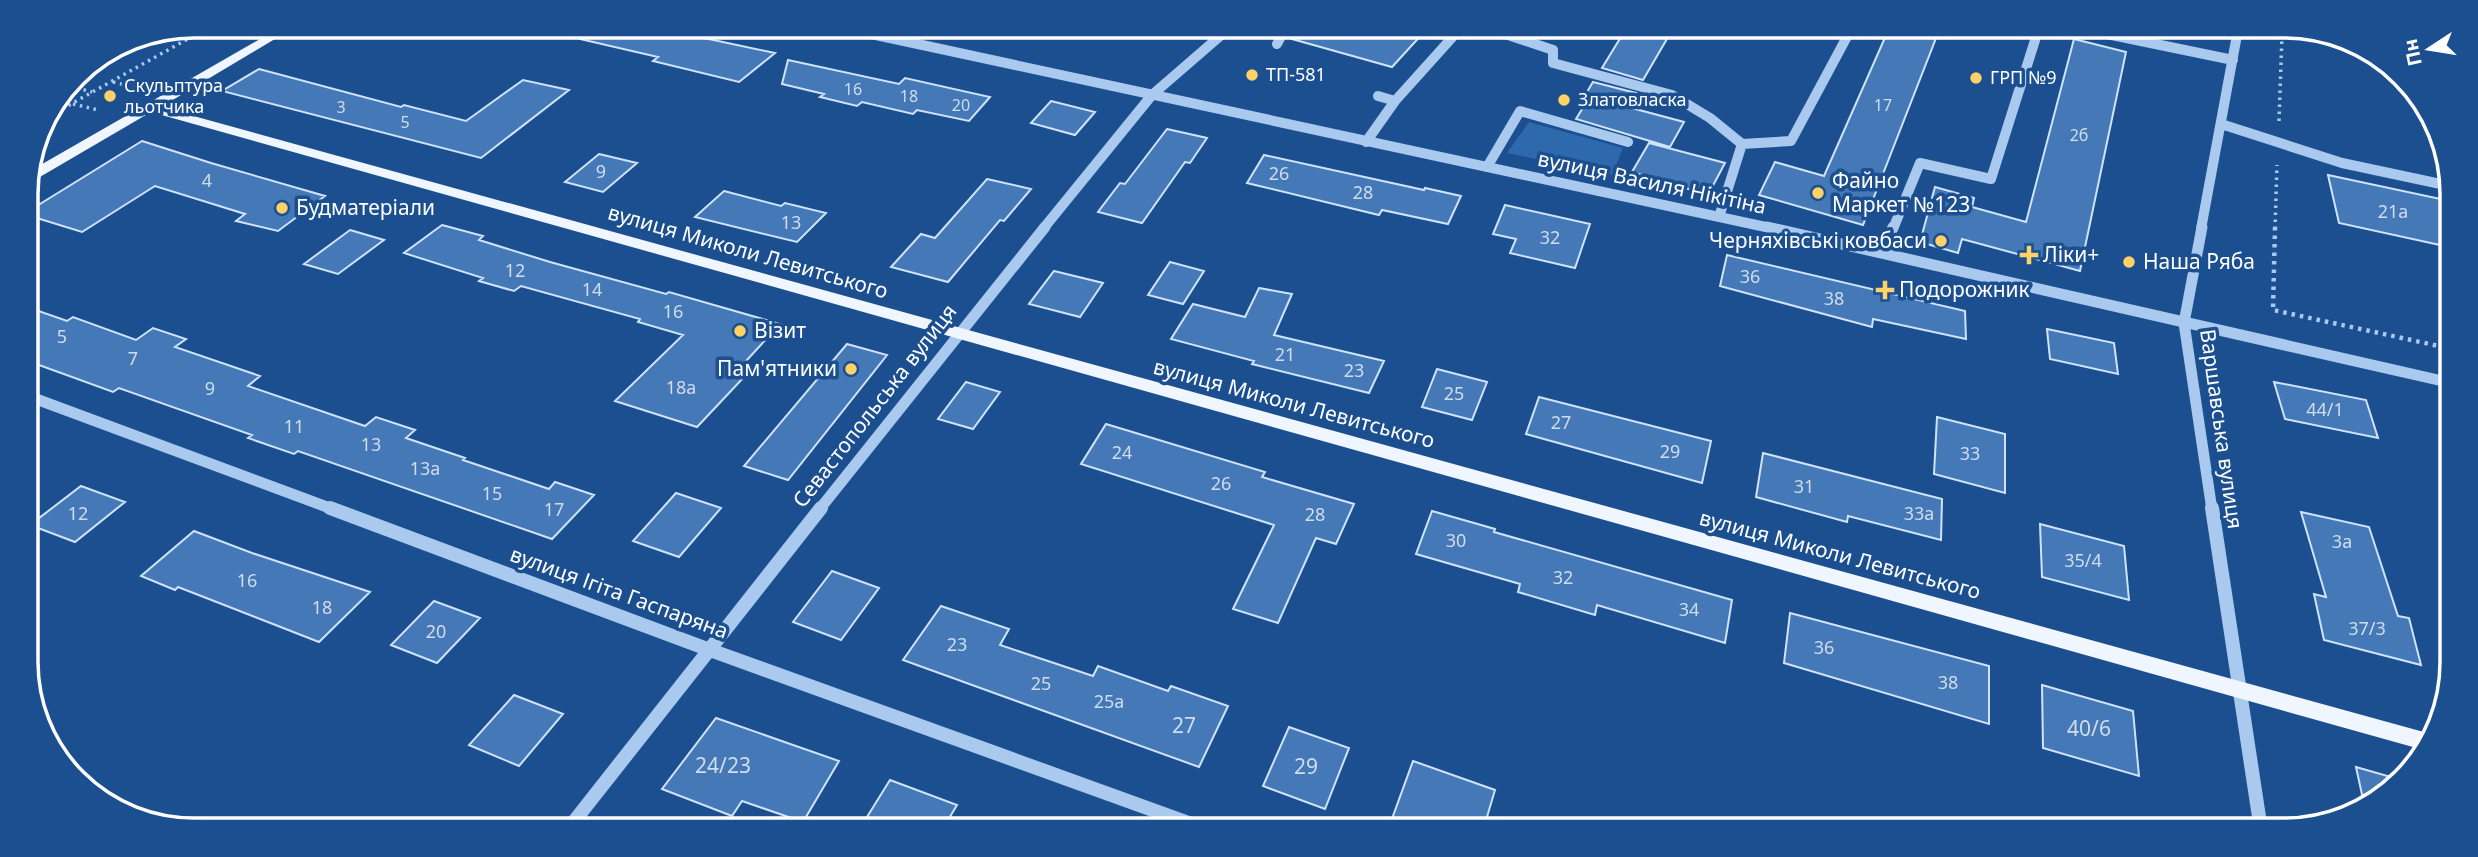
<svg xmlns="http://www.w3.org/2000/svg" width="2478" height="857" viewBox="0 0 2478 857" font-family="'Noto Sans',sans-serif">
	<style>
		.green { fill: #2e69ad }
		.building { fill: #4478b7; stroke: #cfe3fa; stroke-width: 2 }
		.lines { fill: none; stroke-linecap: round; stroke-linejoin: round }
		.path-far1 { stroke: #a9c9ee; stroke-width: 3.5; stroke-dasharray: 2.5 4.5; stroke-linecap: butt }
		.path { stroke: #a9c9ee; stroke-width: 4.5; stroke-dasharray: 3.5 5; stroke-linecap: butt }
		.minor-far2 { stroke: #a9c9ee; stroke-width: 10 }
		.minor-far1 { stroke: #a9c9ee; stroke-width: 11 }
		.minor { stroke: #a9c9ee; stroke-width: 14 }
		.major { fill: #f0f6ff; fill-rule: evenodd }
		.poi-dot { fill: #ffd166; stroke: #1b4f8f; stroke-width: 2.5 }
		.labels { text-anchor: middle; stroke-width: 7; stroke-linejoin: round; paint-order: stroke }
		.far-number-label { font-size: 16px; fill: #d0dded }
		.far-poi-label { font-size: 18px; fill: #fff; stroke: #1b4f8f; text-anchor: start }
		.number-label { font-size: 18px; fill: #d0dded }
		.poi-label { font-size: 21px; fill: #fff; stroke: #1b4f8f; text-anchor: start }
		.street-label { font-size: 21px; fill: #fff; stroke: #1b4f8f }
		.near-number-label { font-size: 21px; fill: #d0dded }
		.rim { fill: none; stroke: #fff; stroke-width: 3.5 }
	</style>
	<rect width="100%" height="100%" fill="#1b4f8f"/>
	<path class="green" d="M 1529,122 L 1623,148 L 1612,175 L 1507,153 Z"/>
	<path class="building" d="M 581,28 L 657,28 L 775,53 L 739,82 L 653,61 L 658,57 L 580,39 Z
		M 1294,31 L 1425,31 L 1392,67 L 1292,39 Z
		M 1624,32 L 1671,32 L 1643,80 L 1602,68 Z
		M 1887,33 L 1938,33 L 1863,225 L 1759,195 L 1775,162 L 1824,176 Z
		M 2074,39 L 2126,52 L 2080,271 L 1962,239 L 1958,253 L 1920,242 L 1935,187 L 1974,198 L 1972,207 L 2026,222 Z
		M 788,60 L 899,84 L 905,78 L 990,97 L 969,121 L 917,110 L 913,114 L 862,102 L 857,106 L 820,97 L 824,94 L 782,84 Z
		M 259,69 L 401,107 L 404,105 L 466,121 L 523,80 L 569,90 L 481,158 L 222,91 Z
		M 1593,82 L 1636,93 L 1628,107 L 1684,122 L 1670,147 L 1576,119 L 1584,106 L 1579,105 Z
		M 1051,101 L 1095,112 L 1075,135 L 1031,123 Z
		M 1167,129 L 1207,138 L 1190,163 L 1185,162 L 1142,223 L 1098,212 L 1120,183 L 1125,184 Z
		M 142,141 L 211,163 L 325,196 L 278,231 L 236,221 L 245,214 L 155,186 L 82,232 L 27,215 L 27,212 Z
		M 1649,143 L 1725,163 L 1708,195 L 1632,172 Z
		M 599,154 L 637,163 L 603,192 L 565,182 Z
		M 1264,155 L 1424,190 L 1425,188 L 1461,196 L 1448,224 L 1382,210 L 1379,215 L 1247,183 Z
		M 2328,175 L 2450,201 L 2449,247 L 2339,223 Z
		M 987,179 L 1031,189 L 1004,221 L 1000,220 L 948,282 L 891,267 L 921,234 L 935,238 Z
		M 724,191 L 781,206 L 785,203 L 826,213 L 797,242 L 695,217 Z
		M 1505,205 L 1590,224 L 1575,268 L 1510,253 L 1516,239 L 1493,234 Z
		M 442,225 L 483,236 L 479,240 L 550,262 L 666,294 L 669,292 L 780,324 L 735,373 L 745,376 L 697,427 L 615,401 L 683,335 L 638,322 L 640,319 L 521,286 L 514,291 L 479,281 L 483,278 L 404,253 Z
		M 350,230 L 384,240 L 338,274 L 304,264 Z
		M 1727,255 L 1965,311 L 1966,339 L 1873,319 L 1872,327 L 1720,286 Z
		M 1170,262 L 1204,271 L 1183,304 L 1148,295 Z
		M 1054,271 L 1103,283 L 1080,317 L 1029,304 Z
		M 1259,288 L 1292,294 L 1274,335 L 1384,361 L 1369,393 L 1252,364 L 1254,361 L 1171,339 L 1193,304 L 1245,317 Z
		M 27,307 L 67,321 L 73,317 L 136,340 L 153,328 L 186,339 L 175,347 L 260,376 L 248,386 L 365,426 L 376,417 L 415,430 L 406,438 L 465,458 L 463,460 L 549,489 L 555,482 L 594,495 L 552,539 L 298,451 L 294,454 L 248,438 L 252,435 L 119,388 L 113,392 L 28,361 Z
		M 2047,329 L 2114,343 L 2118,374 L 2050,359 Z
		M 847,344 L 887,355 L 788,480 L 744,466 Z
		M 1437,369 L 1487,382 L 1472,420 L 1422,407 Z
		M 966,382 L 1000,392 L 973,429 L 938,419 Z
		M 2274,382 L 2366,400 L 2378,438 L 2285,419 Z
		M 1539,397 L 1711,441 L 1702,483 L 1526,434 Z
		M 1937,417 L 2005,434 L 2005,493 L 1934,474 Z
		M 1106,424 L 1265,472 L 1262,477 L 1354,504 L 1336,544 L 1316,538 L 1278,623 L 1233,609 L 1274,525 L 1081,464 Z
		M 1763,453 L 1942,499 L 1941,540 L 1848,516 L 1847,522 L 1756,497 Z
		M 81,486 L 125,502 L 75,542 L 30,525 Z
		M 676,493 L 721,508 L 679,557 L 633,541 Z
		M 1432,511 L 1495,529 L 1494,532 L 1732,600 L 1725,643 L 1597,605 L 1595,615 L 1518,592 L 1520,584 L 1416,554 Z
		M 2301,512 L 2369,527 L 2398,616 L 2409,618 L 2421,665 L 2324,640 L 2314,594 L 2326,597 Z
		M 2040,524 L 2124,546 L 2129,600 L 2042,577 Z
		M 194,531 L 252,553 L 370,592 L 319,642 L 178,587 L 175,590 L 141,576 Z
		M 832,571 L 879,588 L 841,640 L 793,622 Z
		M 434,601 L 480,618 L 437,663 L 391,645 Z
		M 941,606 L 1009,629 L 1000,645 L 1093,676 L 1098,666 L 1168,691 L 1171,686 L 1228,706 L 1199,767 L 903,660 Z
		M 1790,613 L 1989,666 L 1989,724 L 1784,663 Z
		M 2042,685 L 2133,711 L 2139,776 L 2043,748 Z
		M 514,695 L 563,714 L 519,766 L 469,745 Z
		M 716,718 L 839,761 L 803,822 L 742,801 L 732,816 L 662,789 Z
		M 1289,727 L 1349,748 L 1325,809 L 1263,786 Z
		M 1413,761 L 1495,790 L 1484,827 L 1389,827 Z
		M 2356,767 L 2398,779 L 2386,796 L 2364,804 Z
		M 890,780 L 957,805 L 945,825 L 862,825 Z"/>
	<g class="lines">
		<path class="path-far1" d="M 113,82 L 138,88
			M 70,86 L 92,92
			M 73,104 L 98,110
			M 44,119 L 211,26
			M 2279,121 L 2282,35
			M 2275,229 L 2277,165"/>
		<path class="path" d="M 2275,227 L 2273,310 L 2448,348"/>
		<path class="minor-far2" d="M 848,29 L 1775,229
			M 1504,32 L 1502,33 L 1553,50 L 1553,63 L 1672,95 L 1710,118 L 1742,144
			M 2107,34 L 2233,60
			M 1277,44 L 1284,31
			M 1378,96 L 1395,101
			M 2221,124 L 2342,163 L 2450,186
			M 1366,142 L 1395,101 L 1458,31
			M 1487,167 L 1520,111 L 1628,142
			M 1719,217 L 1742,144 L 1791,141 L 1849,33
			M 1043,229 L 1152,95 L 1227,30
			M 1893,229 L 1920,163 L 1991,179 L 2037,34
			M 2201,229 L 2237,35"/>
		<path class="minor-far1" d="M 1767,227 L 2447,382
			M 2202,227 L 2184,323 L 2212,510
			M 1883,252 L 1893,227
			M 28,396 L 335,510
			M 819,510 L 1045,227"/>
		<path class="minor" d="M 330,508 L 710,650 L 1197,826
			M 2212,508 L 2261,830
			M 572,824 L 821,508"/>
		<path class="major" d="M 281,27 L 295,27 L 161,107 L 2431,734 L 2420,749 L 151,112 L 33,181 L 27,182 L 30,171 Z"/>
	</g>
	<g class="poi-dot">
		<circle cx="1252" cy="75" r="7"/>
		<circle cx="1976" cy="78" r="7"/>
		<circle cx="110" cy="96" r="7"/>
		<circle cx="1564" cy="100" r="7"/>
		<circle cx="1818" cy="193" r="7"/>
		<circle cx="282" cy="208" r="7"/>
		<circle cx="1941" cy="241" r="7"/>
		<path d="M2025.5 244.5h7v7h7v7h-7v7h-7v-7h-7v-7h7z"/>
		<circle cx="2129" cy="262" r="7"/>
		<path d="M1881.5 279.5h7v7h7v7h-7v7h-7v-7h-7v-7h7z"/>
		<circle cx="740" cy="331" r="7"/>
		<circle cx="851" cy="369" r="7"/>
	</g>
	<g class="labels">
		<g class="far-number-label">
			<text x="853" y="95">16</text>
			<text x="909" y="102">18</text>
			<text x="961" y="111">20</text>
			<text x="1883" y="111">17</text>
			<text x="341" y="113">3</text>
			<text x="405" y="128">5</text>
			<text x="2079" y="141">2б</text>
		</g>
		<g class="far-poi-label">
			<text x="1266" y="81">ТП-581</text>
			<text x="1990" y="84">ГРП №9</text>
			<text x="124" y="92">Скульптура<tspan x="124" dy="21">льотчика</tspan></text>
			<text x="1578" y="106">Златовласка</text>
		</g>
		<g class="number-label">
			<text x="601" y="178">9</text>
			<text x="1279" y="180">26</text>
			<text x="207" y="187">4</text>
			<text x="1363" y="199">28</text>
			<text x="2393" y="218">21а</text>
			<text x="791" y="229">13</text>
			<text x="1550" y="244">32</text>
			<text x="515" y="277">12</text>
			<text x="1750" y="283">36</text>
			<text x="592" y="296">14</text>
			<text x="1834" y="305">38</text>
			<text x="673" y="318">16</text>
			<text x="62" y="343">5</text>
			<text x="1285" y="361">21</text>
			<text x="133" y="365">7</text>
			<text x="1354" y="377">23</text>
			<text x="681" y="394">18а</text>
			<text x="210" y="395">9</text>
			<text x="1454" y="400">25</text>
			<text x="2325" y="416">44/1</text>
			<text x="1561" y="429">27</text>
			<text x="294" y="433">11</text>
			<text x="371" y="451">13</text>
			<text x="1670" y="458">29</text>
			<text x="1122" y="459">24</text>
			<text x="1970" y="460">33</text>
			<text x="425" y="475">13а</text>
			<text x="1221" y="490">26</text>
			<text x="1804" y="493">31</text>
			<text x="492" y="500">15</text>
			<text x="554" y="516">17</text>
			<text x="78" y="520">12</text>
			<text x="1919" y="520">33а</text>
			<text x="1315" y="521">28</text>
			<text x="1456" y="547">30</text>
			<text x="2342" y="548">3а</text>
			<text x="2083" y="567">35/4</text>
			<text x="1563" y="584">32</text>
			<text x="247" y="587">16</text>
			<text x="322" y="614">18</text>
			<text x="1689" y="616">34</text>
			<text x="2367" y="635">37/3</text>
			<text x="436" y="638">20</text>
			<text x="957" y="651">23</text>
			<text x="1824" y="654">36</text>
			<text x="1948" y="689">38</text>
			<text x="1041" y="690">25</text>
			<text x="1109" y="708">25а</text>
		</g>
		<g class="poi-label">
			<text x="1832" y="188">Файно<tspan x="1832" dy="24">Маркет №123</tspan></text>
			<text x="296" y="215">Будматеріали</text>
			<text x="1927" y="248" text-anchor="end">Черняхівські ковбаси</text>
			<text x="2043" y="262">Ліки+</text>
			<text x="2143" y="269">Наша Ряба</text>
			<text x="1899" y="297">Подорожник</text>
			<text x="754" y="338">Візит</text>
			<text x="837" y="376" text-anchor="end">Пам'ятники</text>
		</g>
		<g class="street-label">
			<text transform="translate(1652 183) rotate(12)" y="7">вулиця Василя Нікітіна</text>
			<text transform="translate(748 252) rotate(16)" y="7">вулиця Миколи Левитського</text>
			<text transform="translate(1294 404) rotate(15)" y="7">вулиця Миколи Левитського</text>
			<text transform="translate(875 406) rotate(-52)" y="7">Севастопольська вулиця</text>
			<text transform="translate(2221 429) rotate(82)" y="7">Варшавська вулиця</text>
			<text transform="translate(1840 555) rotate(15)" y="7">вулиця Миколи Левитського</text>
			<text transform="translate(619 593) rotate(20)" y="7">вулиця Ігіта Гаспаряна</text>
		</g>
		<g class="near-number-label">
			<text x="1184" y="733">27</text>
			<text x="2089" y="736">40/6</text>
			<text x="723" y="773">24/23</text>
			<text x="1306" y="774">29</text>
		</g>
	</g>
	<path d="M0 0H2478V857H0ZM194 38H2284A156 156 0 0 1 2440 194V662A156 156 0 0 1 2284 818H194A156 156 0 0 1 38 662V194A156 156 0 0 1 194 38Z" fill="#1b4f8f" fill-rule="evenodd"/>
	<path class="rim" d="M194 38H2284A156 156 0 0 1 2440 194V662A156 156 0 0 1 2284 818H194A156 156 0 0 1 38 662V194A156 156 0 0 1 194 38Z"/>
	<g transform="translate(2429 49) rotate(258)" stroke="#1b4f8f" stroke-width="5" paint-order="stroke">
	<path d="M0-5L12 26L0 18L-12 26Z" fill="#ffffff"/>
	<text y="-10" font-size="19" font-weight="bold" text-anchor="middle" fill="#ffffff">Пн</text>
	</g>
</svg>
